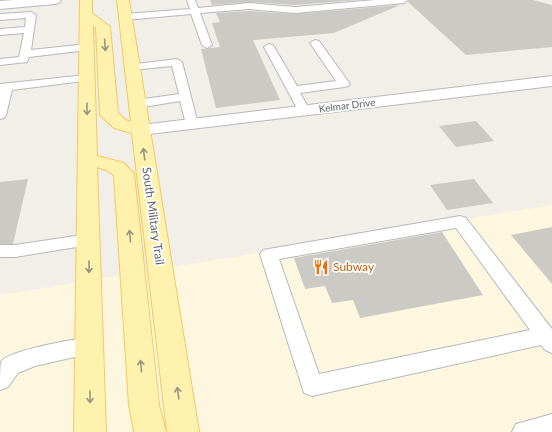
<svg xmlns="http://www.w3.org/2000/svg" width="552" height="432" viewBox="0 0 552 432" font-family="Lato,sans-serif">
	<style>
		.commercial { fill: #fef7e0 }
		.building { fill: #cccac5 }
		.lines { fill: none; stroke-linecap: round; stroke-linejoin: round }
		.service-casing { stroke: #b5b8bc; stroke-width: 2 }
		.minor-casing { stroke: #b5b8bc; stroke-width: 2 }
		.primary-casing { stroke: #f2c960; stroke-width: 2 }
		.service { fill: #fff; fill-rule: evenodd }
		.minor { fill: #fff; fill-rule: evenodd }
		.primary { fill: #fff2af; fill-rule: evenodd }
		.oneway { stroke: #979581 }
		.labels { text-anchor: middle; stroke-width: 3.5; stroke-linejoin: round; paint-order: stroke }
		.far-street-label { font-size: 10px; fill: #5f6368; stroke: #fff }
		.street-label { font-size: 12px; fill: #5f6368; stroke: #fff }
		.food-label { font-size: 12px; fill: #c56008; stroke: #fff; text-anchor: start }
	</style>
	<rect width="100%" height="100%" fill="#f1efe8"/>
	<path class="commercial" d="M 552,205 L 552,432 L 0,432 L 0,295 Z"/>
	<path class="building" d="M 210,0 L 358,0 L 295,5 L 249,2 L 212,5 Z
		M 409,0 L 533,0 L 552,5 L 552,47 L 466,55 L 408,2 Z
		M 400,5 L 334,33 L 253,40 L 280,100 L 216,108 L 201,49 L 220,47 L 212,23 L 220,22 L 216,13 L 249,11 L 295,14 Z
		M 476,121 L 494,141 L 456,147 L 439,126 Z
		M 28,179 L 13,244 L 0,244 L 0,182 Z
		M 474,179 L 493,203 L 447,210 L 430,185 Z
		M 552,227 L 552,284 L 511,235 Z
		M 442,232 L 483,295 L 360,318 L 353,300 L 332,303 L 325,286 L 305,289 L 294,258 Z"/>
	<g class="lines">
		<defs>
			<path id="service" d="M 187,0 L 195,0 L 198,8 L 249,3 L 295,7 L 375,0 L 408,0 L 404,3 L 295,13 L 249,9 L 200,13 L 212,45 L 207,48 L 202,45 L 191,14 L 125,20 L 120,17 L 125,14 L 190,9 Z
				M 31,12 L 36,15 L 31,50 L 87,44 L 92,47 L 87,50 L 29,57 L 27,62 L 0,65 L 0,59 L 19,57 L 24,33 L 0,35 L 0,29 L 25,27 L 26,18 L 0,20 L 0,14 Z
				M 315,40 L 319,41 L 350,84 L 348,86 L 344,87 L 300,93 L 310,110 L 308,113 L 300,113 L 298,110 L 264,47 L 269,44 L 273,45 L 297,86 L 336,81 L 310,43 Z
				M 177,59 L 182,62 L 198,124 L 197,127 L 187,127 L 186,124 L 180,101 L 137,108 L 133,107 L 131,104 L 133,101 L 137,100 L 179,94 L 172,66 L 132,70 L 126,67 L 128,65 Z
				M 87,75 L 91,76 L 93,78 L 91,80 L 12,90 L 6,115 L 4,118 L 0,119 L 0,84 Z
				M 460,216 L 466,218 L 552,329 L 552,353 L 545,350 L 541,345 L 312,396 L 304,393 L 260,254 L 263,250 ZM 456,228 L 530,330 L 319,374 L 279,259 Z
				M 89,234 L 95,236 L 97,240 L 95,244 L 15,257 L 0,257 L 0,245 L 15,245 Z
				M 89,337 L 96,340 L 99,346 L 96,352 L 35,366 L 18,373 L 8,387 L 0,390 C 0,383 0,369 1,362 C 8,350 73,340 89,337 Z
				M 552,414 L 552,432 L 512,432 L 516,424 Z"/>
			<path id="minor" d="M 15,0 L 61,0 L 59,3 L 55,4 L 0,9 L 0,1 Z
				M 552,76 L 552,86 L 141,135 L 135,134 L 132,130 L 135,126 L 141,125 Z"/>
			<path id="primary" d="M 80,0 L 92,0 L 92,13 L 110,27 L 118,113 L 126,120 L 131,122 L 117,0 L 129,0 L 199,432 L 167,432 L 132,133 L 114,128 L 100,115 L 96,28 L 93,26 L 97,156 L 124,163 L 134,174 L 159,405 L 166,432 L 134,432 L 129,405 L 114,175 L 106,170 L 97,167 L 106,432 L 74,432 Z"/>
		</defs>
		<use href="#service" class="service-casing"/>
		<use href="#minor" class="minor-casing"/>
		<use href="#primary" class="primary-casing"/>
		<use href="#service" class="service"/>
		<use href="#minor" class="minor"/>
		<use href="#primary" class="primary"/>
	</g>
	<defs><path id="oneway-shaft" d="M-6 0H5M1.5-3L5.5 0L1.5 3" fill="none" stroke-width="1.6" stroke-linecap="round" stroke-linejoin="round"/></defs>
	<g class="oneway">
		<use href="#oneway-shaft" transform="translate(105 45) rotate(86)"/>
		<use href="#oneway-shaft" transform="translate(87 109) rotate(90)"/>
		<use href="#oneway-shaft" transform="translate(144 154) rotate(-98)"/>
		<use href="#oneway-shaft" transform="translate(130 236) rotate(-95)"/>
		<use href="#oneway-shaft" transform="translate(89 267) rotate(90)"/>
		<use href="#oneway-shaft" transform="translate(141 366) rotate(-95)"/>
		<use href="#oneway-shaft" transform="translate(178 393) rotate(-98)"/>
		<use href="#oneway-shaft" transform="translate(90 397) rotate(90)"/>
	</g>
	<defs>
		<symbol id="restaurant-bare" viewBox="-9 -9 18 18"><path d="M-5-6h1v4h1v-4h1v4h1v-4h1v5L-1.5 .5V6h-2V.5L-5-1ZM5-6V6H3V1.5H1.5Q1.5-4 5-6Z" fill="#e8710a" stroke="#fff" stroke-width="2.5" paint-order="stroke"/></symbol>
	</defs>
	<g fill-rule="evenodd">
		<use href="#restaurant-bare" x="310" y="256" width="22" height="22"/>
	</g>
	<g class="labels">
		<g class="far-street-label">
			<text transform="translate(347 105) rotate(-7)" y="4">Kelmar Drive</text>
		</g>
		<g class="street-label">
			<text transform="translate(153 216) rotate(82)" y="4">South Military Trail</text>
		</g>
		<g class="food-label">
			<text x="333" y="271">Subway</text>
		</g>
	</g>
</svg>
